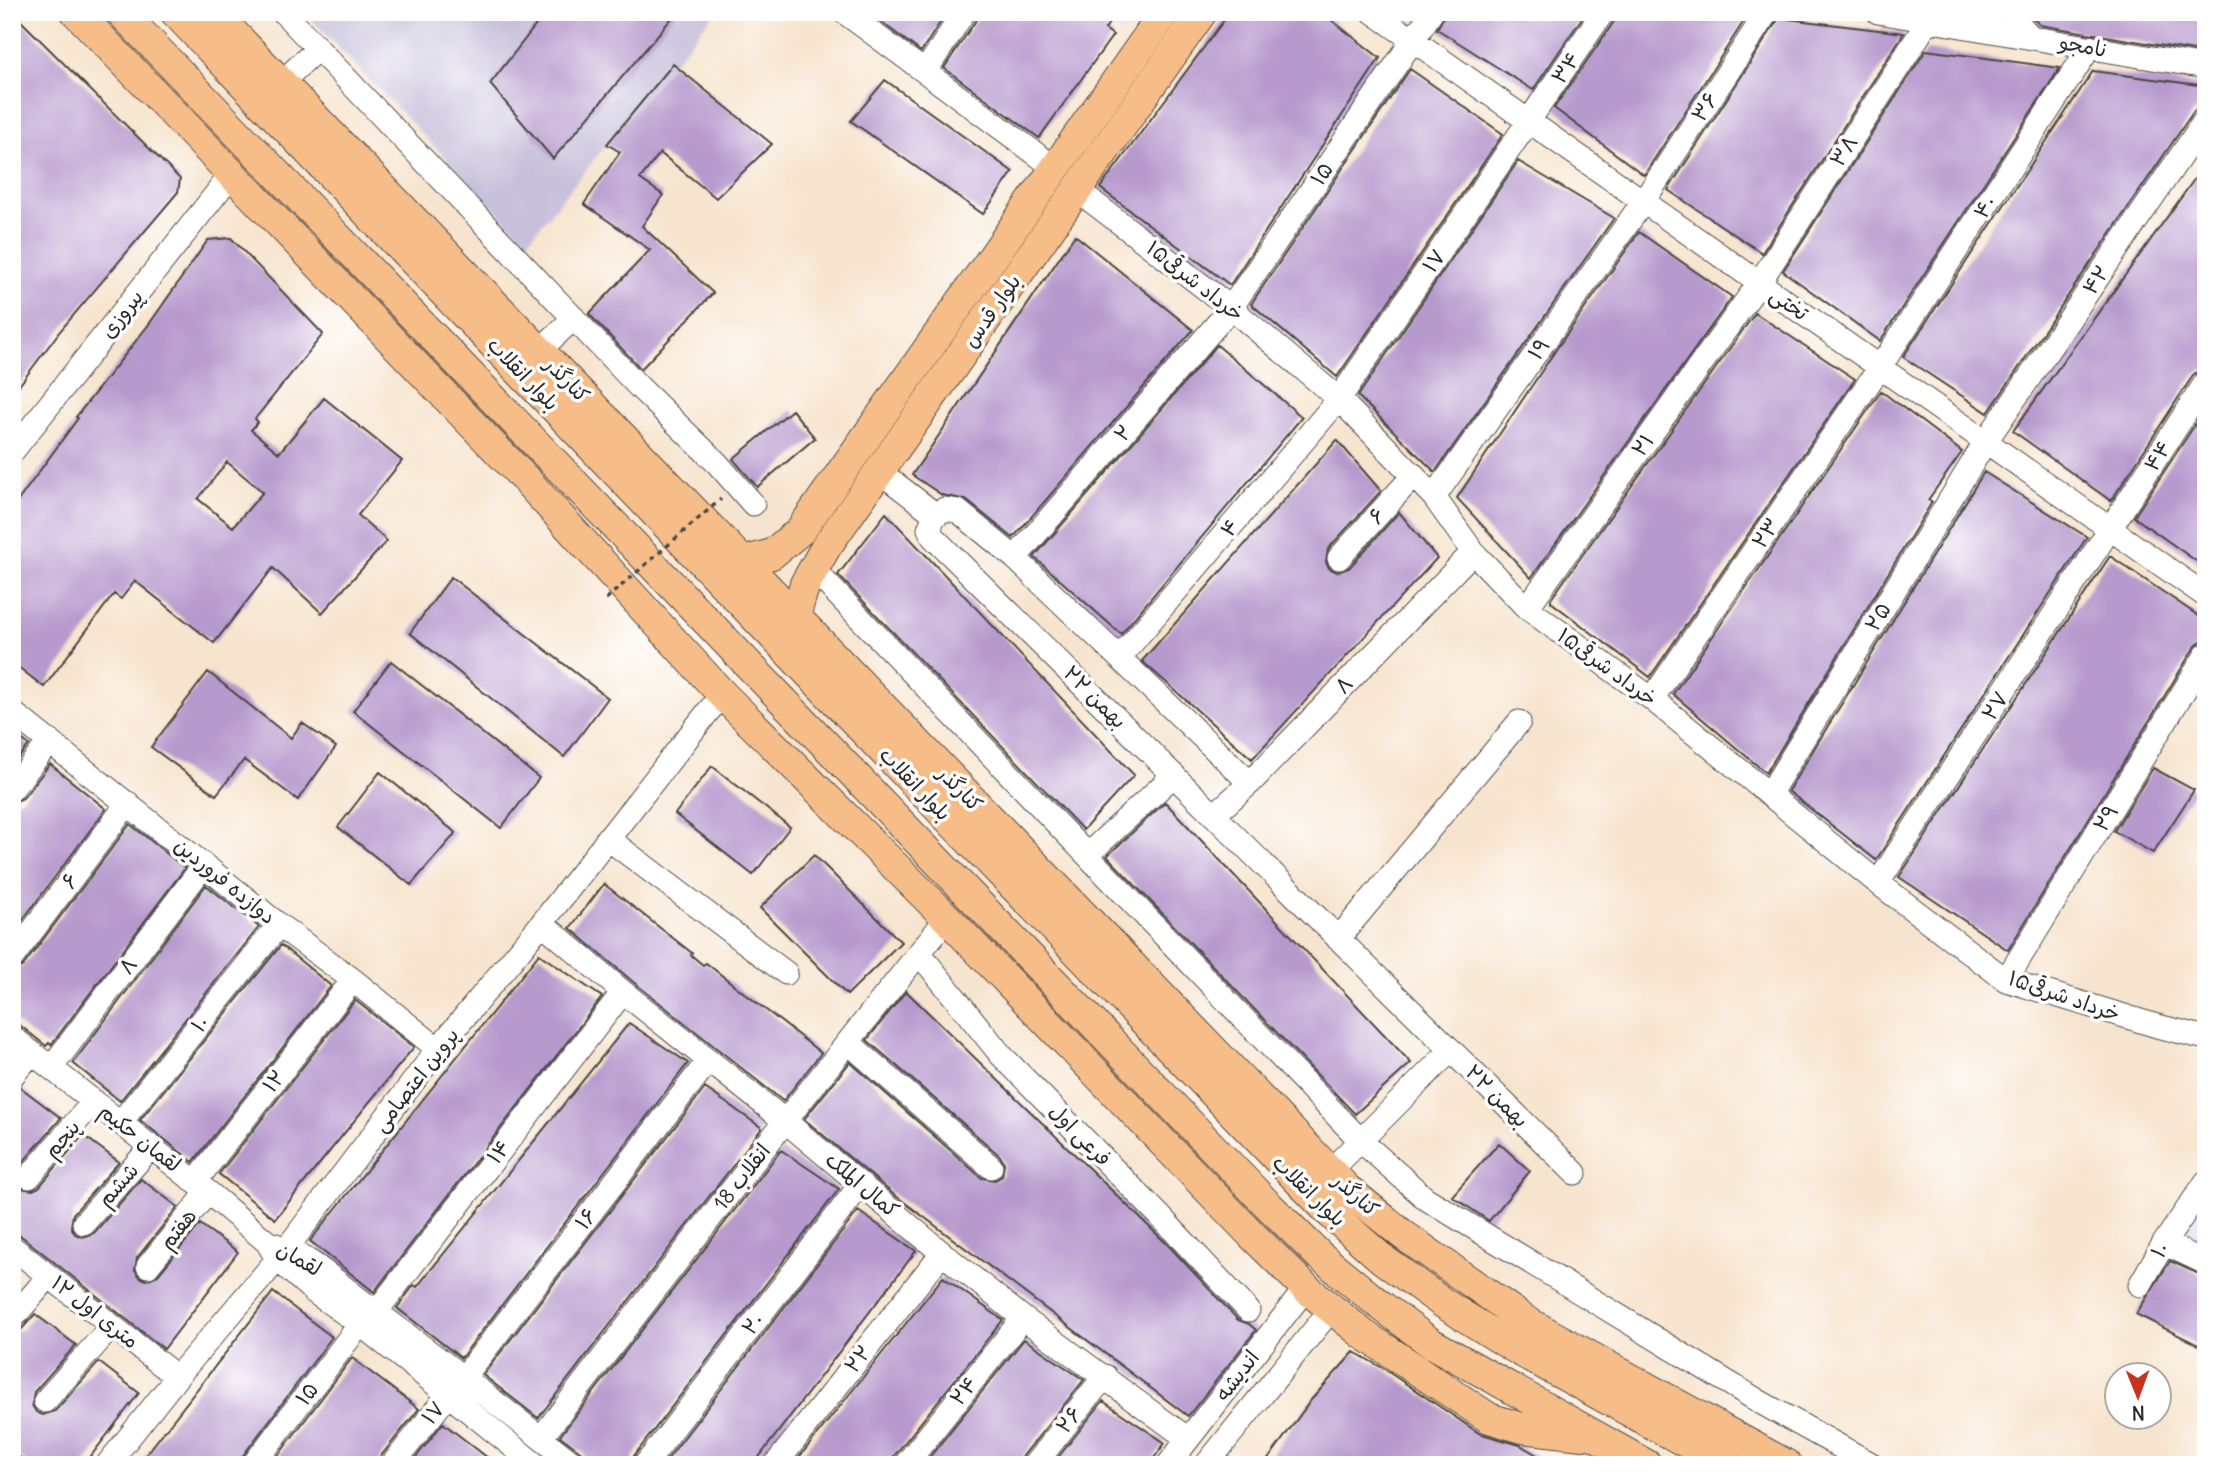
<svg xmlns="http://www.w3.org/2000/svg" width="2218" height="1477" viewBox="0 0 2218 1477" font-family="Delius,'Playpen Sans Arabic',sans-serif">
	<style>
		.built { fill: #e4d3f2 }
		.industrial { fill: #c6c0da }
		.building { fill: #b79acd; fill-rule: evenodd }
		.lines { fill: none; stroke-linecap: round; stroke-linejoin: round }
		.minor-casing { stroke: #4a4743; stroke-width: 25 }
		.major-casing { stroke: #4a4743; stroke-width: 32 }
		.minor { stroke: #fff; stroke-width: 23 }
		.major { stroke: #f7bd88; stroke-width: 30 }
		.path-bridge { stroke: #4a4743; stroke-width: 3.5; stroke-dasharray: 5 5; stroke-linecap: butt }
		.labels { text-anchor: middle; stroke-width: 7; stroke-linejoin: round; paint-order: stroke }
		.street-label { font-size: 21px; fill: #2b2b2b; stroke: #fff }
	</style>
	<rect width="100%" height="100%" fill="#fff"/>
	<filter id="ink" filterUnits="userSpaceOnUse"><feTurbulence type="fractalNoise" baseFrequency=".0143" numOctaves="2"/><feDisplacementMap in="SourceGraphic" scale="14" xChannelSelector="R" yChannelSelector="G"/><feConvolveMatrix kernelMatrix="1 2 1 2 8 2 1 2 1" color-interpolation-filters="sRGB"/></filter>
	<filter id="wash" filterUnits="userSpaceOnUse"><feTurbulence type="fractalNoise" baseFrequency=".00686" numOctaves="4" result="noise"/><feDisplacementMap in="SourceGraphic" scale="28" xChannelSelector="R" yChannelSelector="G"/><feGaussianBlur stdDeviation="1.57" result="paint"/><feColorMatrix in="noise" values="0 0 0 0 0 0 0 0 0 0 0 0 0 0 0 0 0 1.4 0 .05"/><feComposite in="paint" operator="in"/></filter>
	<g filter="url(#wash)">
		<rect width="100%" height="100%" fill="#f7e4ce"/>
		<path class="built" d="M 1090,12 L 1137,12 L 1123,34 Z
			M 2206,1195 L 2206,1250 L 2181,1235 Z"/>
		<path class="industrial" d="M 304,12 L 715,12 L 527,242 Z"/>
		<g id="blocks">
			<path class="building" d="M 12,12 L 180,179 L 178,192 L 60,331 L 12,395 Z
				M 546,12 L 677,12 L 553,159 L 490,84 Z
				M 868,12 L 947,12 L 921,52 Z
				M 978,12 L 1116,12 L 1105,29 L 1113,35 L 1039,138 L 944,68 L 976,20 Z
				M 1230,12 L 1321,12 L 1380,58 L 1230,285 L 1100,188 Z
				M 1446,12 L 1586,12 L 1533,90 L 1437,29 Z
				M 1617,12 L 1702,12 L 1748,15 L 1644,175 L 1554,108 L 1615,20 Z
				M 2027,12 L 2206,12 L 2206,53 L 2040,25 Z
				M 1779,18 L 1904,33 L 1762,253 L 1668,190 Z
				M 1926,50 L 2060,68 L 1880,341 L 1783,271 Z
				M 673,64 L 772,144 L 716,198 L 660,153 L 640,179 L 663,195 L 642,226 L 713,293 L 641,369 L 589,314 L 650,250 L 584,204 L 620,152 L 607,144 Z
				M 1410,69 L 1503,134 L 1337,377 L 1251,304 Z
				M 2093,71 L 2206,86 L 2206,102 L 2194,111 L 1988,413 L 1903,357 Z
				M 885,80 L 1013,172 L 983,214 L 851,121 Z
				M 1518,161 L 1614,218 L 1435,472 L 1358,396 Z
				M 2206,163 L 2206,368 L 2194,374 L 2111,501 L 2013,431 Z
				M 1639,232 L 1732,297 L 1531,578 L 1457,498 L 1557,348 Z
				M 1075,235 L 1193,330 L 1013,538 L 966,500 L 942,495 L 912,475 Z
				M 231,238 L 323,334 L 255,419 L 258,422 L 251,430 L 279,453 L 324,398 L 402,461 L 358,515 L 387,541 L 322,613 L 273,568 L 214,643 L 135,581 L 121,599 L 114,594 L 44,687 L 12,662 L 12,509 L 78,418 L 76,417 L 150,323 L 208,240 ZM 227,462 L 263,492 L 233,527 L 198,499 Z
				M 1755,313 L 1855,379 L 1650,677 L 1551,602 L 1551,599 Z
				M 1217,345 L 1302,417 L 1121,634 L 1034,557 Z
				M 1881,391 L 1962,452 L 1928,500 L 1932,502 L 1766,773 L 1673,694 Z
				M 2206,408 L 2206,568 L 2134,517 Z
				M 792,410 L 815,438 L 757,487 L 733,459 Z
				M 1337,440 L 1381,491 L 1328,549 L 1326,562 L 1329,568 L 1337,572 L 1349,568 L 1399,512 L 1437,558 L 1252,759 L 1142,661 Z
				M 1984,472 L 2087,537 L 1876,860 L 1788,791 Z
				M 886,513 L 1134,775 L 1083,830 L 838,575 Z
				M 2110,556 L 2206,621 L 2206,636 L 2194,648 L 2008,950 L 1899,877 Z
				M 451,577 L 608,698 L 564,757 L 410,633 Z
				M 391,661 L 539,778 L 501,828 L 353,711 Z
				M 208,672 L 291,738 L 302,723 L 336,747 L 298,800 L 244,760 L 216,795 L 151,747 Z
				M 12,731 L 29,745 L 12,766 Z
				M 50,764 L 106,809 L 12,934 L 12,803 L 23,798 Z
				M 712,766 L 790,827 L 753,875 L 675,814 Z
				M 2153,768 L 2194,790 L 2153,853 L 2114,831 Z
				M 380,772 L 456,833 L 411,885 L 338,827 Z
				M 1165,802 L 1411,1063 L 1355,1114 L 1107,856 Z
				M 130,824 L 185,868 L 51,1045 L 49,1043 L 46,1046 L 12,1019 L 12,972 L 23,966 Z
				M 814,855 L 901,942 L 847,995 L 760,908 Z
				M 604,884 L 692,953 L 691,955 L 703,965 L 706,963 L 821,1053 L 783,1101 L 632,981 L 570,928 Z
				M 206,885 L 259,927 L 120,1101 L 73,1063 Z
				M 281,945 L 331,986 L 193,1162 L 140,1120 Z
				M 539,954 L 602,997 L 374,1292 L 310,1241 Z
				M 906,991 L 1168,1245 L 1238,1320 L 1249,1324 L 1256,1330 L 1188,1416 L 892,1193 L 804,1119 L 850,1062 L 982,1178 L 995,1180 L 1002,1176 L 1004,1163 L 1000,1156 L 867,1040 Z
				M 355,1000 L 414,1047 L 275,1219 L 219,1174 Z
				M 629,1023 L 688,1063 L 461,1358 L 397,1308 L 414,1285 L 417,1287 Z
				M 20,1087 L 61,1118 L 18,1168 L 16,1181 L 20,1188 L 33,1190 L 39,1187 L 83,1135 L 119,1162 L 73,1214 L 71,1227 L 75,1234 L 82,1237 L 94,1233 L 141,1179 L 178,1207 L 137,1258 L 135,1270 L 140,1277 L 146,1280 L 158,1275 L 200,1224 L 238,1252 L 164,1349 L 21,1236 L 12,1233 L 12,1090 Z
				M 705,1088 L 762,1128 L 538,1418 L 483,1375 Z
				M 1499,1143 L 1530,1171 L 1489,1221 L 1452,1196 Z
				M 781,1150 L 839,1189 L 634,1456 L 631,1465 L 589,1465 L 584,1454 L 560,1436 Z
				M 858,1211 L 916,1251 L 753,1465 L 663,1465 Z
				M 2170,1261 L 2206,1277 L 2206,1349 L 2136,1314 Z
				M 943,1277 L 1003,1320 L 894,1456 L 891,1465 L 793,1465 Z
				M 273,1292 L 332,1337 L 242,1457 L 239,1465 L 138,1465 Z
				M 35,1314 L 76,1345 L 34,1392 L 32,1405 L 36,1412 L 43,1415 L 55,1411 L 99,1362 L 139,1393 L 84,1465 L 30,1465 L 12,1451 L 12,1333 L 22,1329 Z
				M 1024,1339 L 1084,1380 L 1023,1456 L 1020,1465 L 923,1465 Z
				M 1354,1352 L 1381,1367 L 1479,1433 L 1520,1445 L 1554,1465 L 1264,1465 L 1311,1400 Z
				M 352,1358 L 419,1409 L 381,1456 L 378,1465 L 271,1465 Z
				M 1103,1401 L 1165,1443 L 1149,1465 L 1052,1465 Z
				M 443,1423 L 497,1465 L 410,1465 Z"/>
		</g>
	</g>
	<g filter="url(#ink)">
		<use href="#blocks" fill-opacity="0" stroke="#4a4743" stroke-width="2"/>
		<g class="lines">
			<defs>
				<path id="minor" d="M 283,12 L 640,388 L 717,463 L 753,504
					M 844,12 L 1055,168
					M 1373,12 L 2206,596
					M 1878,12 L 2206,67
					M 2008,12 L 2031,37
					M 925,72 L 964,12
					M 281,83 L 317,49
					M 1077,190 L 1231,308 L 1339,399 L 1434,497 L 1473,552 L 1527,608 L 1652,699 L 1878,883 L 2006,980 L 2157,1026 L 2206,1038
					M 539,351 L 574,318
					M 12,452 L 231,175
					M 880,472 L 936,515
					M 1434,497 L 1643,202 L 1767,12
					M 1015,558 L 1231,308 L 1432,12
					M 1339,558 L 1414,475
					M 813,569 L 1360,1140 L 1425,1198 L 1760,1402 L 1873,1465
					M 1527,608 L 1759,283 L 1929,20
					M 1120,657 L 1339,399 L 1603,12
					M 1652,699 L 1880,367 L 2090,47
					M 12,712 L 279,925 L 353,980 L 438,1049
					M 1250,783 L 1015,558 L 958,511 L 944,509 L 934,517 L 929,529 L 933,537 L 1575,1173
					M 12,789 L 50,741
					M 1770,793 L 1986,441 L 2206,119
					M 1214,815 L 1250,783 L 1473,552
					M 607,838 L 786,973
					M 1087,855 L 1174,775
					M 1878,883 L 2206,382
					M 542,923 L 623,992 L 785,1121 L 942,1253 L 1023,1318 L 1188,1439
					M 1338,939 L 1519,722
					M 919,953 L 1001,1055 L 1160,1216 L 1248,1310
					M 12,958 L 128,803
					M 2006,980 L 2206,655
					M 12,1037 L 208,1192 L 267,1242 L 277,1259 L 313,1291 L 360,1324 L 536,1465
					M 849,1043 L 991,1167
					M 51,1068 L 204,865
					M 12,1076 L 32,1053
					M 120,1123 L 279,925
					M 1330,1171 L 1451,1050
					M 29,1177 L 94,1101
					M 195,1182 L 353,980
					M 84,1223 L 151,1147
					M 2164,1243 L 2206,1263
					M 273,1244 C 308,1254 338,1284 367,1305 C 437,1357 507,1411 575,1465
					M 12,1247 L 177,1377
					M 148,1266 L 208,1192
					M 2140,1285 L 2164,1243 L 2206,1182
					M 376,1312 L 623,992
					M 12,1319 L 49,1276
					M 464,1377 L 708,1061
					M 45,1401 L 112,1326
					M 541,1438 L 785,1121 L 947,918
					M 107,1465 L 177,1377 L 287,1248 L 438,1049 L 542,923 L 722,694
					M 253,1465 L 360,1324
					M 392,1465 L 448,1395
					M 645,1465 L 861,1184
					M 775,1465 L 942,1253
					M 905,1465 L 1023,1318
					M 1034,1465 L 1105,1376
					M 1168,1465 L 1306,1288
					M 1206,1465 L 1332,1308"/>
				<path id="major" d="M 76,12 L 527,481 L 722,694 L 947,918 L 1252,1235 L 1306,1288 L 1363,1334 L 1489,1418 L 1522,1428 L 1583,1435
					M 121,12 L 1267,1204 L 1319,1255 L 1375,1301 L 1431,1343 L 1647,1465
					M 175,12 L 938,808 L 1329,1212 L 1382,1259 L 1443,1303 L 1518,1350 L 1727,1465
					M 213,12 L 1347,1189 L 1402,1234 L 1526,1321 L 1787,1465
					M 743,562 L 772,554 L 800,531 L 1165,12
					M 795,616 L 805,584 L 826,547 L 1202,12"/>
			</defs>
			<use href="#minor" class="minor-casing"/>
			<use href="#major" class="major-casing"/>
			<use href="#minor" class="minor"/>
			<use href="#major" class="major"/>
			<path class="path-bridge" d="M 606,599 L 721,499"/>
		</g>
	</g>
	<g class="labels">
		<g class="street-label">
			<text transform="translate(2083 46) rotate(10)" y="7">نامجو</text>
			<text transform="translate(1566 68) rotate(-56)" y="7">۳۴</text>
			<text transform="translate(1705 107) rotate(-57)" y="7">۳۶</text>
			<text transform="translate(1844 151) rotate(-57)" y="7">۳۸</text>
			<text transform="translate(1322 174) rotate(-56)" y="7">۱۵</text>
			<text transform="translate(1985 207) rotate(-57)" y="7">۴۰</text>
			<text transform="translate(1434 261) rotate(-55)" y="7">۱۷</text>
			<text transform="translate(2096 280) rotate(-56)" y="7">۴۲</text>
			<text transform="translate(1195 281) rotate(38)" y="7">۱۵خرداد شرقی</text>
			<text transform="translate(1789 304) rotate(35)" y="7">تختی</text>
			<text transform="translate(992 311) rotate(-55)" y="7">بلوار قدس</text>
			<text transform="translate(122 314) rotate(-52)" y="7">پیروزی</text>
			<text transform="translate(1539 349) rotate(-55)" y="7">۱۹</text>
			<text transform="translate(523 374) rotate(46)" y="7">بلوار انقلاب</text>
			<text transform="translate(567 380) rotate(46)" y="7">کنارگذر</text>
			<text transform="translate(1123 433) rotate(-49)" y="7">۲</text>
			<text transform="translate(1643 445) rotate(-54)" y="7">۲۱</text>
			<text transform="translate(2158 456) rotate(-57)" y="7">۴۴</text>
			<text transform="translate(1377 516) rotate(-47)" y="7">۶</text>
			<text transform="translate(1230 528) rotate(-50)" y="7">۴</text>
			<text transform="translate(1766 533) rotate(-56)" y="7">۲۳</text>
			<text transform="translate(1878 617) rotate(-59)" y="7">۲۵</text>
			<text transform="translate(1607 667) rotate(36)" y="7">۱۵خرداد شرقی</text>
			<text transform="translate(1344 685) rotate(-46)" y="7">۸</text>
			<text transform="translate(1095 697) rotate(45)" y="7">۲۲ بهمن</text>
			<text transform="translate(1995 706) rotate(-57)" y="7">۲۷</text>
			<text transform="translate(915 784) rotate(46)" y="7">بلوار انقلاب</text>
			<text transform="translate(960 789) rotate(46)" y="7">کنارگذر</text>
			<text transform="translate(2106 818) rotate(-58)" y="7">۲۹</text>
			<text transform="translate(70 881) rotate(-53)" y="7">۶</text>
			<text transform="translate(225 881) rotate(39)" y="7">دوازده فروردین</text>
			<text transform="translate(128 966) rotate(-53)" y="7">۸</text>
			<text transform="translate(2064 996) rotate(19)" y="7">۱۵خرداد شرقی</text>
			<text transform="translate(200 1024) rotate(-51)" y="7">۱۰</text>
			<text transform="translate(416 1080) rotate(-52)" y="7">پروین اعتصامی</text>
			<text transform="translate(274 1081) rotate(-52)" y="7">۱۲</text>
			<text transform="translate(1497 1096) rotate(45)" y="7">۲۲ بهمن</text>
			<text transform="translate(1080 1135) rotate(45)" y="7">فرعی اول</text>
			<text transform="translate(140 1138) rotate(38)" y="7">لقمان حکیم</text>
			<text transform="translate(62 1139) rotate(-49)" y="7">پنجم</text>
			<text transform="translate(499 1152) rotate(-52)" y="7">۱۴</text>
			<text transform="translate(742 1177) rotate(-52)" y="7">انقلاب 18</text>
			<text transform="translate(118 1185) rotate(-49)" y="7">ششم</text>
			<text transform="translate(862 1185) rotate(40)" y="7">کمال الملک</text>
			<text transform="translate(1309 1191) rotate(44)" y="7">بلوار انقلاب</text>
			<text transform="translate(1356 1195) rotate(42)" y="7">کنارگذر</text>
			<text transform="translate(586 1219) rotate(-52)" y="7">۱۶</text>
			<text transform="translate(178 1229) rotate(-51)" y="7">هفتم</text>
			<text transform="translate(2160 1250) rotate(-59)" y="7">۱۰</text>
			<text transform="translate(299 1259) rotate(30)" y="7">لقمان</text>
			<text transform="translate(95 1312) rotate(38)" y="7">۱۲ متری اول</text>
			<text transform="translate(753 1324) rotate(-52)" y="7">۲۰</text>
			<text transform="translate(858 1359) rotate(-52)" y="7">۲۲</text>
			<text transform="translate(1237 1376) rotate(-52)" y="7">اندیشه</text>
			<text transform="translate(964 1391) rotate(-51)" y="7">۲۴</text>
			<text transform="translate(307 1394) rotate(-53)" y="7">۱۵</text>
			<text transform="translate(433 1413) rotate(-51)" y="7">۱۷</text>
			<text transform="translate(1069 1420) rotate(-52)" y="7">۲۶</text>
		</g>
	</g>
	<rect width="2218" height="1477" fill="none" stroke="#fff" stroke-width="42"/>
	<g transform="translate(2138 1396) rotate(179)"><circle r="33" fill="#ffffff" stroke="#aaaaaa" stroke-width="2"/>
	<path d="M0-5L12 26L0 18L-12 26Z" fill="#c8321e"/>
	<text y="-10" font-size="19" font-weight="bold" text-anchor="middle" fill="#2b2b2b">N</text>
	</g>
</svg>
